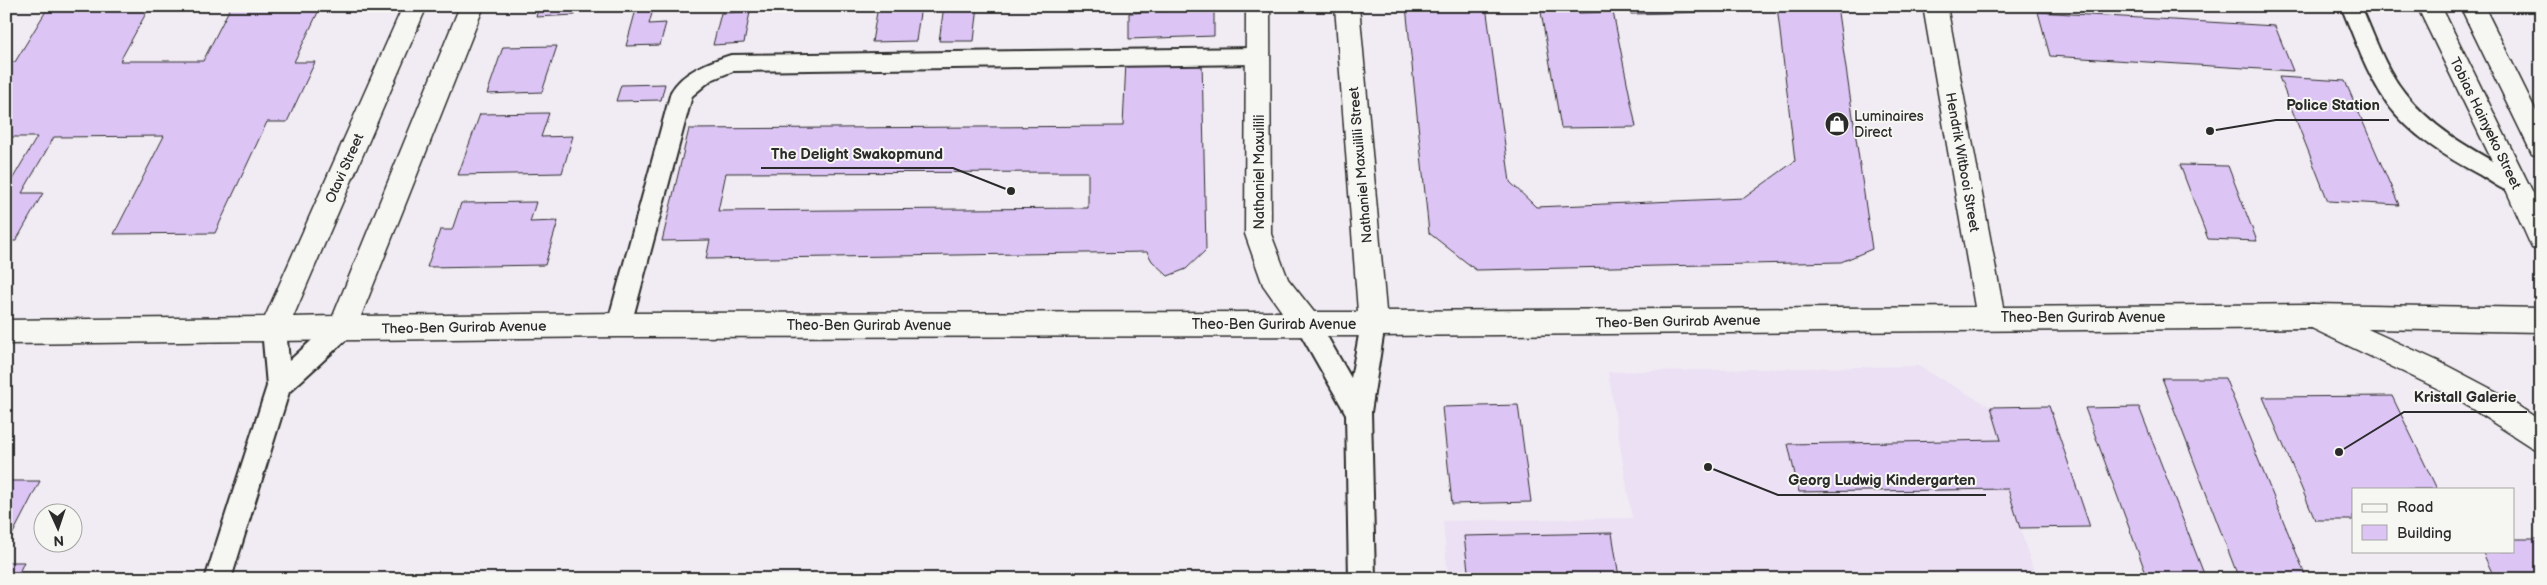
<svg xmlns="http://www.w3.org/2000/svg" width="2547" height="585" viewBox="0 0 2547 585" font-family="'Balsamiq Sans',sans-serif">
	<style>
		.built { fill: #ebe0f4 }
		.building { fill: #dcc5f5; stroke: #2b2b2b; fill-rule: evenodd }
		.lines { fill: none; stroke-linecap: round; stroke-linejoin: round }
		.lane-casing { stroke: #2b2b2b; stroke-width: 4 }
		.street-casing { stroke: #2b2b2b; stroke-width: 3 }
		.secondary-casing { stroke: #2b2b2b; stroke-width: 3 }
		.lane { fill: #f6f6f2; fill-rule: evenodd }
		.street { fill: #f6f6f2; fill-rule: evenodd }
		.secondary { fill: #f6f6f2; fill-rule: evenodd }
		.labels { text-anchor: middle; stroke-width: 4; stroke-linejoin: round; paint-order: stroke }
		.poi-label { font-size: 14px; fill: #2b2b2b; stroke: #f6f6f2; text-anchor: start }
		.street-label { font-size: 14px; fill: #2b2b2b; stroke: #f6f6f2 }
		.leader { fill: none; stroke: #2b2b2b; stroke-width: 2 }
		.callout-dot { fill: #2b2b2b; stroke: #f6f6f2; stroke-width: 2 }
		.callout-label { font-size: 15px; text-anchor: middle; font-weight: bold; fill: #2b2b2b; stroke: #f6f6f2; stroke-width: 4; stroke-linejoin: round; paint-order: stroke }
	</style>
	<rect width="100%" height="100%" fill="#f1ecf3"/>
	<filter id="ink" filterUnits="userSpaceOnUse"><feTurbulence type="fractalNoise" baseFrequency=".02" numOctaves="2"/><feDisplacementMap in="SourceGraphic" scale="10" xChannelSelector="R" yChannelSelector="G"/><feConvolveMatrix kernelMatrix="1 2 1 2 8 2 1 2 1" color-interpolation-filters="sRGB"/></filter>
	<g filter="url(#ink)">
		<path class="built" d="M 1918,366 L 1991,407 L 2001,440 L 1788,444 L 1799,492 L 2008,489 L 2036,579 L 1448,579 L 1443,521 L 1632,518 L 1608,372 Z"/>
		<path class="building" d="M 49,6 L 150,6 L 120,61 L 203,61 L 231,6 L 321,6 L 294,62 L 315,62 L 287,122 L 267,122 L 215,233 L 114,234 L 164,136 L 54,137 L 22,193 L 43,193 L 16,241 L 6,241 L 6,190 L 37,137 L 6,137 L 6,62 L 15,62 Z
			M 539,6 L 578,6 L 575,15 L 536,17 Z
			M 637,6 L 654,6 L 649,24 L 666,23 L 660,45 L 626,46 Z
			M 878,6 L 921,6 L 916,41 L 872,42 Z
			M 944,6 L 978,6 L 974,41 L 939,41 Z
			M 1168,6 L 1214,6 L 1214,36 L 1129,39 L 1129,13 L 1168,11 Z
			M 1406,6 L 1486,6 L 1510,182 L 1536,207 L 1744,198 L 1795,161 L 1777,6 L 1837,6 L 1872,249 L 1841,262 L 1476,270 L 1429,233 Z
			M 1540,6 L 1577,6 L 1579,13 L 1613,12 L 1636,127 L 1561,128 Z
			M 1630,6 L 1745,6 L 1746,11 L 1631,14 Z
			M 750,12 L 744,43 L 713,45 L 721,13 Z
			M 2038,12 L 2275,26 L 2293,71 L 2050,56 Z
			M 557,46 L 542,92 L 487,94 L 503,47 Z
			M 1202,59 L 1206,250 L 1186,269 L 1168,276 L 1152,261 L 1147,252 L 706,259 L 710,240 L 662,241 L 689,129 L 1123,126 L 1126,61 ZM 1088,172 L 1088,208 L 718,211 L 726,173 Z
			M 2279,77 L 2345,81 L 2399,205 L 2328,201 Z
			M 665,84 L 661,100 L 616,101 L 621,85 Z
			M 549,113 L 541,137 L 573,136 L 562,173 L 458,175 L 480,114 Z
			M 2180,165 L 2228,166 L 2257,241 L 2208,239 Z
			M 536,202 L 530,222 L 558,221 L 545,265 L 427,267 L 440,230 L 452,230 L 461,203 Z
			M 2162,378 L 2225,378 L 2307,579 L 2239,579 Z
			M 2392,396 L 2437,489 L 2353,489 L 2353,520 L 2315,520 L 2263,397 Z
			M 1518,405 L 1531,502 L 1452,504 L 1442,407 Z
			M 2049,406 L 2090,527 L 2020,528 L 2008,489 L 1799,492 L 1788,444 L 2001,440 L 1991,407 Z
			M 2139,407 L 2206,579 L 2148,579 L 2085,408 Z
			M 6,481 L 40,481 L 6,547 Z
			M 1612,533 L 1619,577 L 1469,579 L 1464,536 Z
			M 2513,539 L 2541,539 L 2541,579 L 2495,579 L 2482,551 L 2513,551 Z
			M 6,562 L 24,562 L 16,579 L 6,579 Z"/>
		<g class="lines">
			<defs>
				<path id="lane" d="M 2341,6 L 2361,6 C 2374,35 2384,67 2404,92 C 2434,132 2482,155 2525,179 L 2528,185 L 2525,191 C 2509,197 2494,183 2480,175 C 2446,157 2410,135 2387,103 C 2366,73 2355,39 2341,6 Z
					M 1258,48 L 1266,50 L 1269,56 L 1266,62 L 1258,64 L 733,71 L 711,80 L 692,96 L 631,325 L 628,332 L 619,335 L 610,332 L 607,325 L 671,92 C 683,71 709,62 731,55 Z
					M 1307,314 L 1316,317 L 1351,378 L 1361,324 L 1364,317 L 1373,314 L 1382,317 L 1385,324 L 1371,412 L 1375,579 L 1349,579 L 1346,414 L 1295,324 L 1298,317 Z
					M 342,318 L 351,321 L 354,328 L 351,335 L 289,392 L 231,579 L 205,579 L 267,386 L 262,329 L 265,322 L 274,319 L 283,322 L 286,329 L 289,361 L 333,321 Z"/>
				<path id="street" d="M 403,6 L 427,6 L 293,317 L 333,316 L 460,6 L 484,6 L 361,316 L 619,313 L 1282,312 L 1263,285 L 1245,234 L 1246,6 L 1270,6 L 1271,234 L 1288,279 L 1314,312 L 1358,312 L 1335,6 L 1359,6 L 1386,311 L 1975,307 L 1923,6 L 1947,6 L 2003,307 L 2313,304 L 2541,308 L 2541,332 L 2313,328 L 1373,336 L 619,337 L 6,344 L 6,320 L 265,317 Z"/>
				<path id="secondary" d="M 2417,6 L 2441,6 L 2541,209 L 2541,251 L 2532,248 L 2504,185 Z
					M 2460,6 L 2484,6 L 2541,121 L 2541,157 L 2532,154 Z
					M 2313,304 L 2440,362 L 2497,392 L 2541,421 L 2541,451 L 2531,447 L 2449,394 L 2303,324 L 2299,316 L 2303,308 Z"/>
			</defs>
			<use href="#lane" class="lane-casing"/>
			<use href="#street" class="street-casing"/>
			<use href="#secondary" class="secondary-casing"/>
			<use href="#lane" class="lane"/>
			<use href="#street" class="street"/>
			<use href="#secondary" class="secondary"/>
		</g>
	</g>
	<defs>
		<symbol id="shop-disc" viewBox="-11 -11 22 22"><circle r="9.5" fill="#2b2b2b" stroke="#f6f6f2"/><path d="M-5-2.5h2.3a2.7 3.5 0 0 1 5.4 0H5L5.5 6h-11ZM-1.5-2.5h3a1.5 2.3 0 0 0-3 0Z" fill="#fff"/></symbol>
	</defs>
	<g fill-rule="evenodd">
		<use href="#shop-disc" x="1823" y="110" width="28" height="28"/>
	</g>
	<g class="labels">
		<g class="poi-label">
			<text x="1854" y="121">Luminaires<tspan x="1854" dy="16">Direct</tspan></text>
		</g>
		<g class="street-label">
			<text transform="translate(2486 123) rotate(64)" y="5">Tobias Hainyeko Street</text>
			<text transform="translate(1963 162) rotate(80)" y="5">Hendrik Witbooi Street</text>
			<text transform="translate(1360 165) rotate(-95)" y="5">Nathaniel Maxuilili Street</text>
			<text transform="translate(344 168) rotate(-66)" y="5">Otavi Street</text>
			<text transform="translate(1259 172) rotate(-90)" y="5">Nathaniel Maxuilili</text>
			<text x="2083" y="322">Theo-Ben Gurirab Avenue</text>
			<text transform="translate(1678 321) rotate(-1)" y="5">Theo-Ben Gurirab Avenue</text>
			<text x="1274" y="329">Theo-Ben Gurirab Avenue</text>
			<text x="869" y="330">Theo-Ben Gurirab Avenue</text>
			<text transform="translate(464 327) rotate(-1)" y="5">Theo-Ben Gurirab Avenue</text>
		</g>
	</g>
	<path class="leader" d="M2210 131L2276 120H2389M1011 191L953 168H761M2339 452L2404 412H2527M1708 467L1778 495H1986"/>
	<g class="callout-dot">
		<circle cx="2210" cy="131" r="5"/>
		<circle cx="1011" cy="191" r="5"/>
		<circle cx="2339" cy="452" r="5"/>
		<circle cx="1708" cy="467" r="5"/>
	</g>
	<g class="callout-label">
		<text x="2333" y="110">Police Station</text>
		<text x="857" y="159">The Delight Swakopmund</text>
		<text x="2465" y="402">Kristall Galerie</text>
		<text x="1882" y="485">Georg Ludwig Kindergarten</text>
	</g>
	<rect width="2547" height="585" fill="none" stroke="#f6f6f2" stroke-width="25"/>
	<rect x="12" y="12" width="2522" height="560" fill="none" stroke="#2b2b2b" stroke-width="2" filter="url(#ink)"/>
	<rect x="2352" y="488" width="162" height="65" fill="#f6f6f2" stroke="#a5a5a2"/>
	<rect x="2362" y="504" width="25" height="8" fill="#f6f6f2" stroke="#a5a5a2"/>
	<text x="2397" y="512" font-size="15" fill="#2b2b2b">Road</text>
	<rect x="2362" y="525" width="25" height="15" fill="#dcc5f5" stroke="#a5a5a2"/>
	<text x="2397" y="538" font-size="15" fill="#2b2b2b">Building</text>
	<g transform="translate(58 528) rotate(177)"><circle r="24" fill="#f6f6f2" stroke="#a5a5a2"/>
	<path d="M0-4L9 19L0 12L-9 19Z" fill="#2b2b2b"/>
	<text y="-8" font-size="14" font-weight="bold" text-anchor="middle" fill="#2b2b2b">N</text>
	</g>
</svg>
